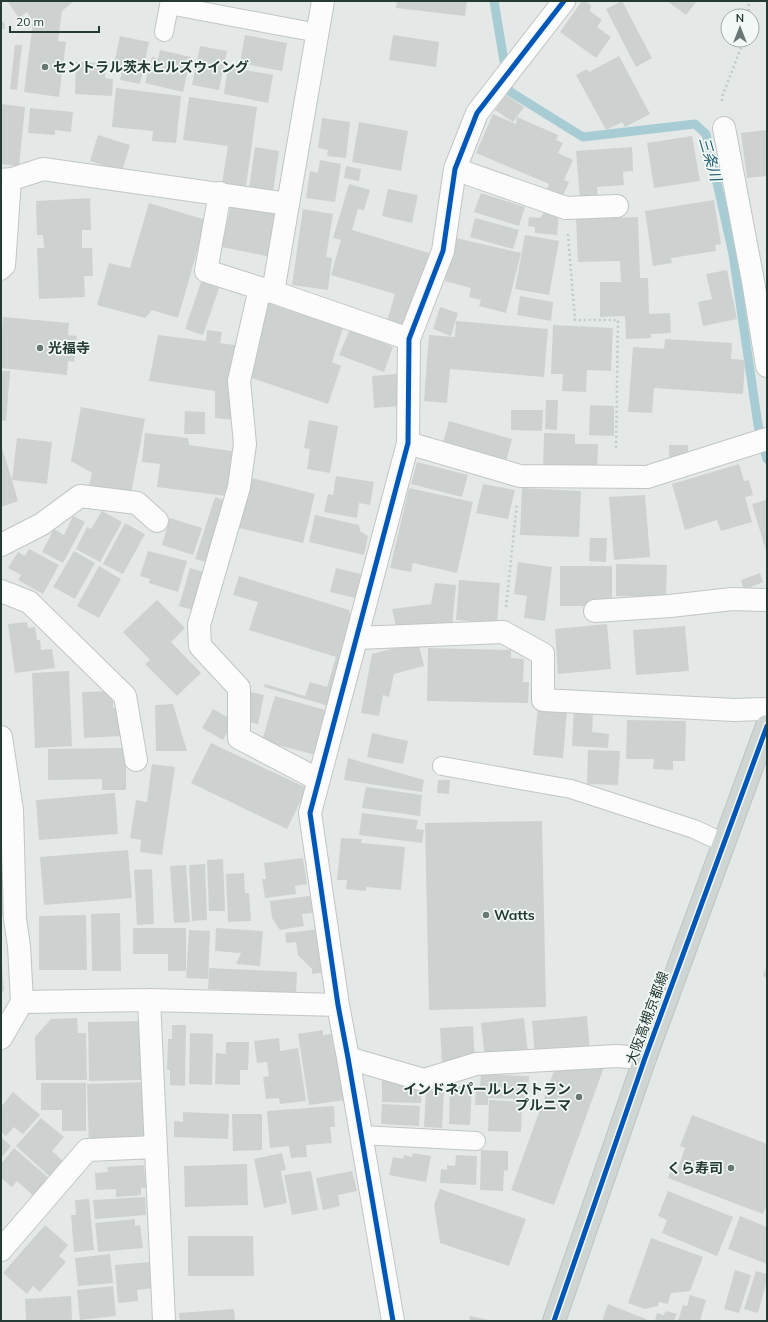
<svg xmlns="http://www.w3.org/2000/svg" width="768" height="1322" viewBox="0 0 768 1322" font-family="Mulish,'Noto Sans JP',sans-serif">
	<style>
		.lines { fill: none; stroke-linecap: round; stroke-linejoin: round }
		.stream { stroke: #a8ccd3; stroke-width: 9 }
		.building { fill: #cdd2d0 }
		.service-casing { stroke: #c1c6c4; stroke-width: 20 }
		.minor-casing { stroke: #c1c6c4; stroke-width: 24 }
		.primary-casing { stroke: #bdc4c2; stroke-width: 24 }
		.path { stroke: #c1c9c5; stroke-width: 2.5; stroke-dasharray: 2 3; stroke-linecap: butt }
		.service { stroke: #fbfcfb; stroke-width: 18 }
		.minor { stroke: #fbfcfb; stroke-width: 22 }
		.primary { stroke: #cfd5d3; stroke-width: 22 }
		.cycleway-casing { stroke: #f2f8f5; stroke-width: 8 }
		.cycleway { stroke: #0057b8; stroke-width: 5 }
		.poi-dot { fill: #677773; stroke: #f2f8f5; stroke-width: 1.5 }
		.labels { text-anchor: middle; stroke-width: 3.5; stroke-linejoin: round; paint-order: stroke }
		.poi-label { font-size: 14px; font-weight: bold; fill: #243a35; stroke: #f2f8f5; text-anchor: start }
		.street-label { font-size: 14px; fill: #243a35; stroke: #f2f8f5 }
		.water-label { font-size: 15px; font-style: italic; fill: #236171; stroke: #f2f8f5 }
	</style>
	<rect width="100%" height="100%" fill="#e4e9e7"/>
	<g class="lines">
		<path class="stream" d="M 494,1 L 509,91 L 583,137 L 695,124 L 706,134 L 733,254 L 758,425 L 767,459"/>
	</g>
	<path class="building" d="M 7,1 L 74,1 L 62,11 L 58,41 L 66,42 L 59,97 L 24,92 L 33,21 L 27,12 L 19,18 Z
		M 397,1 L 467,1 L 465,16 L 396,8 Z
		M 582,1 L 585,1 L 591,5 L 590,11 L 602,20 L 597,27 L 611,37 L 596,58 L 560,32 Z
		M 622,1 L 652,58 L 636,67 L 606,9 Z
		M 667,1 L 697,1 L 686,15 Z
		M 1,22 L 4,22 L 5,29 L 1,29 Z
		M 245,35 L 287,43 L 282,71 L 240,63 Z
		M 393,35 L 439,42 L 436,67 L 389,60 Z
		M 120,36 L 149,42 L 140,84 L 120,80 L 122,71 L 113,69 Z
		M 15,45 L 22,45 L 17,90 L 10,89 Z
		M 200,46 L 227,51 L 219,90 L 192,85 Z
		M 160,50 L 191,57 L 183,92 L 145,83 L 152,57 L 158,59 Z
		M 619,56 L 650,114 L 625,127 L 622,122 L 606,130 L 576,75 L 587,69 L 589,72 Z
		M 76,62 L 106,63 L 105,78 L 113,79 L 112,96 L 75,94 Z
		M 228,67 L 273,75 L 268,103 L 224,94 Z
		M 116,88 L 181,96 L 176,143 L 152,141 L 153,131 L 112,127 Z
		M 506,95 L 524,107 L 513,122 L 495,110 Z
		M 189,97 L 257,107 L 246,186 L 222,183 L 228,146 L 183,140 Z
		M 1,104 L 25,107 L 19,166 L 1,164 Z
		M 30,108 L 73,112 L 71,132 L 55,130 L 55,135 L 28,133 Z
		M 493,114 L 516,124 L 517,117 L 558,135 L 556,140 L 563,143 L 558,153 L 573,160 L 564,180 L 569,182 L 562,198 L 546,191 L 549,184 L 476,153 Z
		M 322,118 L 350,122 L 346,158 L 327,156 L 328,150 L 318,148 Z
		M 359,122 L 408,131 L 401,171 L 352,162 Z
		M 767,130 L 767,176 L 747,178 L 741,133 Z
		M 98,135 L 130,145 L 122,171 L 90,161 Z
		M 692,136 L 700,181 L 654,188 L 647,143 Z
		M 255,147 L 279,151 L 273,192 L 249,188 Z
		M 632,147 L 633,171 L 623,172 L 624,185 L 597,187 L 598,199 L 580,200 L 576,151 Z
		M 320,160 L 341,164 L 335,202 L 306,198 L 310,171 L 318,173 Z
		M 346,166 L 361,169 L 359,181 L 344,178 Z
		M 349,184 L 370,190 L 364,210 L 358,209 L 352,230 L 429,253 L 404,334 L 385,328 L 395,294 L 331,275 L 341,240 L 333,238 Z
		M 388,189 L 418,195 L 412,223 L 382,216 Z
		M 481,193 L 525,207 L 519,226 L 474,212 Z
		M 90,198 L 91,230 L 82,230 L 82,248 L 92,248 L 93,276 L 84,276 L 85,297 L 39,299 L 37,248 L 44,248 L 43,235 L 37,235 L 36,201 Z
		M 714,200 L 721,244 L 715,245 L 716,251 L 671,258 L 672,263 L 653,266 L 645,211 Z
		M 149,203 L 206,220 L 178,318 L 152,310 L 145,318 L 97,305 L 109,263 L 130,268 Z
		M 231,204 L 280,214 L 271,257 L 222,247 Z
		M 303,209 L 333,214 L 326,257 L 332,258 L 328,290 L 292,285 Z
		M 546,210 L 559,214 L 557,235 L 535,233 L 535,227 L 528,226 L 529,217 L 540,218 Z
		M 638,217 L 640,278 L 648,278 L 649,314 L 670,313 L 671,333 L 651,334 L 651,338 L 626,339 L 625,316 L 600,317 L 600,282 L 621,282 L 620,261 L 578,262 L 576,219 Z
		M 475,218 L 519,230 L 513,249 L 470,237 Z
		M 525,235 L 559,241 L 549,295 L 515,289 Z
		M 456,238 L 521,253 L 506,313 L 479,306 L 481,300 L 469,297 L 471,288 L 445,281 Z
		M 727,270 L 737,319 L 703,326 L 698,302 L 712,299 L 706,274 Z
		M 201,282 L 219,288 L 203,335 L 185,329 Z
		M 520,296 L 553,302 L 551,321 L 517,315 Z
		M 268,303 L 343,328 L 332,362 L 341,366 L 328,404 L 243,375 Z
		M 440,307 L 458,313 L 451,336 L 433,329 Z
		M 3,317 L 69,323 L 68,335 L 77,336 L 74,362 L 68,361 L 67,375 L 1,368 L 1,341 Z
		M 456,321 L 548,329 L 544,377 L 450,369 L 447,403 L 424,401 L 429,335 L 455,337 Z
		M 553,325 L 613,328 L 611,371 L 587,370 L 586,392 L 562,391 L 563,374 L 551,374 Z
		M 350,329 L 393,347 L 384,372 L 339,355 Z
		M 207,330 L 222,332 L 220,343 L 242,346 L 234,420 L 215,418 L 215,391 L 149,381 L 158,335 L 206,341 Z
		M 665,339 L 732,343 L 731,359 L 745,360 L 743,394 L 654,388 L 652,413 L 628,412 L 633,347 L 664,349 Z
		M 1,371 L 10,371 L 6,421 L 1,420 Z
		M 397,374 L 399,406 L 374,408 L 372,376 Z
		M 546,400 L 558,400 L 557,430 L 545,429 Z
		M 590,405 L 614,406 L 614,436 L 589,435 Z
		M 81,407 L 145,419 L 131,494 L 89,486 L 92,473 L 71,461 Z
		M 511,410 L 543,410 L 542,431 L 511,430 Z
		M 185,411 L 205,412 L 205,434 L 184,434 Z
		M 309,420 L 338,426 L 330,473 L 307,469 L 310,449 L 304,448 Z
		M 449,421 L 512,439 L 505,465 L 442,446 Z
		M 145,433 L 188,438 L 189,445 L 239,452 L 233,497 L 157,487 L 160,464 L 142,462 Z
		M 544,433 L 575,434 L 575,444 L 598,444 L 597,474 L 543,472 Z
		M 17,438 L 52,442 L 47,484 L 12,480 L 18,501 L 1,507 L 1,449 L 2,448 L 12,480 Z
		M 669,445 L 688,445 L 688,461 L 669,461 Z
		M 417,462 L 468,475 L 462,497 L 411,484 Z
		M 739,464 L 744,481 L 749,480 L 753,495 L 745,497 L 752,522 L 721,531 L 717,520 L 685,530 L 672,484 Z
		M 336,476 L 374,482 L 370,505 L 359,503 L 357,518 L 324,512 L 328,494 L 333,495 Z
		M 248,477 L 315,494 L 303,543 L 235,527 Z
		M 483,484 L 515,490 L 508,519 L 476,513 Z
		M 409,488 L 473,502 L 457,573 L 413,563 L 411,572 L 390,568 Z
		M 522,488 L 581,491 L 579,537 L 520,535 Z
		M 645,495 L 650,557 L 614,560 L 609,497 Z
		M 215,497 L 227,501 L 206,562 L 195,559 Z
		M 767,500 L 767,554 L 752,504 Z
		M 102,511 L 122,522 L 100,562 L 76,549 L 87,527 L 91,529 Z
		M 315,515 L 359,525 L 360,531 L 368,536 L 364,555 L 309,542 Z
		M 73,516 L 85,522 L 63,563 L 42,552 L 54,529 L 64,535 Z
		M 170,518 L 202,528 L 193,555 L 162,545 Z
		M 125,523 L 145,534 L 123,574 L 103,564 Z
		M 590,538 L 607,538 L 606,562 L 589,561 Z
		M 29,549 L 59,565 L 43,594 L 18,580 L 21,575 L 8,568 L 18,552 L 25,556 Z
		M 74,551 L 95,563 L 75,599 L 53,587 Z
		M 148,551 L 187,561 L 178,592 L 149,583 L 150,579 L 140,576 Z
		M 518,562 L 552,567 L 545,621 L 524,618 L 527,596 L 514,594 Z
		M 616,564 L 667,565 L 666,597 L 616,596 Z
		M 99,566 L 121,579 L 99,618 L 77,606 Z
		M 560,566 L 612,566 L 612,606 L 560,606 Z
		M 190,568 L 207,573 L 196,611 L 179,606 Z
		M 336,568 L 361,574 L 355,598 L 330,592 Z
		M 760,573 L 763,582 L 744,590 L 741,580 Z
		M 239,576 L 349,610 L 354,635 L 332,707 L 264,687 L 265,684 L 305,696 L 310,682 L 327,687 L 336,657 L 249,630 L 258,602 L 233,595 Z
		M 459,580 L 500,583 L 497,623 L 456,620 Z
		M 435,583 L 456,585 L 452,628 L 397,631 L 392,609 L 431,604 Z
		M 157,600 L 185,628 L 171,642 L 201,673 L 177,696 L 145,664 L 150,660 L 123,632 Z
		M 27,622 L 28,628 L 35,627 L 37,640 L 40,640 L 41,650 L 52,649 L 55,668 L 15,673 L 8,624 Z
		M 607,624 L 611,669 L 558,674 L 555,629 Z
		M 685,626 L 689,671 L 636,675 L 633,630 Z
		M 418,642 L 424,666 L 394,674 L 389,697 L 383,695 L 379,716 L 361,713 L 372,654 Z
		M 428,648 L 511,650 L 511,658 L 524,659 L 523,682 L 529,682 L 528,703 L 427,701 Z
		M 69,671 L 72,746 L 35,748 L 32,673 Z
		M 113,691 L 113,708 L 120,708 L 121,736 L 84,738 L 82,692 Z
		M 250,692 L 264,695 L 258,724 L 244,721 Z
		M 275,696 L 329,711 L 316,755 L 262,741 Z
		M 173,704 L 187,751 L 156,751 L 155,705 Z
		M 538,707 L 567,710 L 563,758 L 533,755 Z
		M 213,709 L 234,721 L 223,740 L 202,728 Z
		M 574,709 L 593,711 L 592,732 L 609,734 L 608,748 L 572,746 Z
		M 627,720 L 686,721 L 685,761 L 673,761 L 673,770 L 653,769 L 654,759 L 626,759 Z
		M 372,733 L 408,741 L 403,764 L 367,757 Z
		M 211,743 L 307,788 L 287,829 L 191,783 Z
		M 126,748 L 126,790 L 102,790 L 102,779 L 48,780 L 48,749 Z
		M 588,750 L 620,751 L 618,785 L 587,784 Z
		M 348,758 L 424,780 L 422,792 L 344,780 Z
		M 152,764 L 175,767 L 162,855 L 140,852 L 141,840 L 130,838 L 136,800 L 147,802 Z
		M 438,780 L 450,780 L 449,794 L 437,793 Z
		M 366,787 L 422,795 L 420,816 L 362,808 Z
		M 115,793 L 118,834 L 39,840 L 36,800 Z
		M 362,813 L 418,820 L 416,829 L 424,830 L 422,843 L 359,835 Z
		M 542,821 L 546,1007 L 429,1010 L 425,823 Z
		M 341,838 L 362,839 L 361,843 L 405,847 L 401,890 L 366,887 L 366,891 L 346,889 L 347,880 L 337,880 Z
		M 128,850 L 132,898 L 44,905 L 40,857 Z
		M 303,858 L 307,884 L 295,886 L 296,894 L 265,898 L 262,879 L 266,879 L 264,863 Z
		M 223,859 L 225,911 L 209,911 L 207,860 Z
		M 205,864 L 207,920 L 192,921 L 189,865 Z
		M 186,865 L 190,922 L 174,923 L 170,866 Z
		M 152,869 L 154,924 L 137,925 L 134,870 Z
		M 1,870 L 7,870 L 10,916 L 1,916 Z
		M 244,873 L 245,893 L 249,893 L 251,921 L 228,922 L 226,874 Z
		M 317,895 L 319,912 L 302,914 L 304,926 L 280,930 L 272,918 L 270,901 Z
		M 120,913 L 121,971 L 92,971 L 91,914 Z
		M 86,915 L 87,970 L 39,970 L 39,916 Z
		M 133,928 L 186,928 L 186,971 L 168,971 L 168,954 L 133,954 Z
		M 216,928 L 263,931 L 260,966 L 236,964 L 241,953 L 215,951 Z
		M 321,929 L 327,972 L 312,974 L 312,969 L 298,955 L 296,942 L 286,943 L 285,933 Z
		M 189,930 L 210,931 L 208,979 L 186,978 Z
		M 767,965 L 767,978 L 763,976 Z
		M 1,966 L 2,966 L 4,990 L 1,994 Z
		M 209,968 L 297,972 L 296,993 L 208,989 Z
		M 587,1016 L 590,1052 L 535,1057 L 532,1021 Z
		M 77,1018 L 78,1033 L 86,1033 L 87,1080 L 36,1080 L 35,1037 L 51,1019 Z
		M 524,1018 L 528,1053 L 485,1058 L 481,1023 Z
		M 143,1021 L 145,1080 L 89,1081 L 88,1022 Z
		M 172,1025 L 186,1025 L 185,1086 L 170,1085 L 170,1070 L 167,1070 L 168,1039 L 172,1039 Z
		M 473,1026 L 475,1061 L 442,1063 L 440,1028 Z
		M 323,1030 L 323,1035 L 332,1034 L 333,1047 L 339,1046 L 346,1100 L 309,1105 L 298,1034 Z
		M 190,1033 L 213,1034 L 212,1085 L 189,1084 Z
		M 279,1038 L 280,1051 L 298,1048 L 306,1101 L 280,1104 L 279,1098 L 266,1099 L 263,1077 L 269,1076 L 267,1062 L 257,1063 L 254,1041 Z
		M 226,1042 L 249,1042 L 248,1070 L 240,1070 L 240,1085 L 215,1084 L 216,1053 L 226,1054 Z
		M 604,1067 L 554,1205 L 511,1190 L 555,1068 Z
		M 481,1074 L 529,1076 L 528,1099 L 488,1098 L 488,1105 L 475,1105 L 476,1086 L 480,1086 Z
		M 382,1080 L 422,1088 L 421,1103 L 382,1102 Z
		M 147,1082 L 149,1144 L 89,1146 L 87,1084 Z
		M 41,1083 L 86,1083 L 86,1131 L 62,1131 L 62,1110 L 41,1110 Z
		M 456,1086 L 472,1086 L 470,1125 L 449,1124 L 450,1089 L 456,1090 Z
		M 426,1091 L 444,1091 L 442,1128 L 424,1127 Z
		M 13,1092 L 40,1115 L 23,1134 L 14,1127 L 6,1136 L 1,1132 L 1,1107 Z
		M 489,1100 L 522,1102 L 521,1132 L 488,1131 Z
		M 382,1104 L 420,1106 L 419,1126 L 381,1124 Z
		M 334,1106 L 335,1127 L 330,1127 L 332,1143 L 306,1145 L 307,1157 L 291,1158 L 289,1146 L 270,1148 L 267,1111 Z
		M 183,1112 L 229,1114 L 228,1139 L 174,1137 L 174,1121 L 183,1122 Z
		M 232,1114 L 262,1114 L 262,1150 L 233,1151 Z
		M 692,1115 L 767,1144 L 767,1205 L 763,1214 L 668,1178 L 671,1169 L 677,1171 L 685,1148 L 680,1146 Z
		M 41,1118 L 64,1137 L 52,1151 L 63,1161 L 49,1176 L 16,1146 Z
		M 1,1137 L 11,1146 L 1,1158 Z
		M 14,1148 L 51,1180 L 36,1198 L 17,1181 L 12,1187 L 1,1178 L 1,1164 Z
		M 481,1150 L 508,1151 L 508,1171 L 504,1170 L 503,1191 L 480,1190 Z
		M 282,1153 L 286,1170 L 281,1171 L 287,1203 L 264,1208 L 254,1159 Z
		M 413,1153 L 431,1156 L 426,1182 L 389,1175 L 393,1157 L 403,1159 L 404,1155 L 412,1157 Z
		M 456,1155 L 477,1156 L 476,1185 L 440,1183 L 441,1169 L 447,1170 L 447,1165 L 455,1166 Z
		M 247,1164 L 248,1205 L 185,1207 L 184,1166 Z
		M 144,1165 L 146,1188 L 141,1188 L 141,1195 L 116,1197 L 116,1189 L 96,1190 L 95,1173 L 108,1172 L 107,1167 Z
		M 311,1171 L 318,1210 L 292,1215 L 284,1175 Z
		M 352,1171 L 357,1191 L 338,1195 L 340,1206 L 323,1210 L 316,1178 Z
		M 440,1189 L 526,1219 L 509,1266 L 440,1243 L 434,1205 Z
		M 668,1191 L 733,1217 L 717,1256 L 662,1233 L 667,1220 L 658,1216 Z
		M 145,1197 L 146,1215 L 95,1219 L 93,1200 Z
		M 89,1199 L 94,1250 L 74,1252 L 71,1215 L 76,1215 L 75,1200 Z
		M 740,1216 L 767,1227 L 767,1264 L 728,1249 Z
		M 135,1219 L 135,1226 L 140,1225 L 143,1248 L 98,1252 L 95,1223 Z
		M 45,1225 L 68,1245 L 59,1256 L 66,1262 L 40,1292 L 33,1286 L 27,1294 L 3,1273 Z
		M 188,1236 L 253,1236 L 254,1276 L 188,1276 Z
		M 651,1238 L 703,1257 L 690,1291 L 671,1293 L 668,1304 L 659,1302 L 658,1306 L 645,1309 L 628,1303 Z
		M 110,1254 L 113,1283 L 78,1286 L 75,1258 Z
		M 150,1262 L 153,1288 L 137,1290 L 138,1301 L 118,1303 L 115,1265 Z
		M 735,1270 L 751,1275 L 739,1313 L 724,1309 Z
		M 756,1271 L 767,1274 L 767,1280 L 758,1313 L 744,1309 Z
		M 113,1286 L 116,1316 L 80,1320 L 77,1290 Z
		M 690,1295 L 706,1300 L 700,1321 L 678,1321 L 683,1305 L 687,1306 Z
		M 71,1296 L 72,1321 L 26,1321 L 25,1299 Z
		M 608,1304 L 646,1319 L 646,1321 L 602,1321 Z
		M 234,1309 L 235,1321 L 180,1321 L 179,1313 Z
		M 666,1311 L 677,1314 L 674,1321 L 655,1321 L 657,1313 L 664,1315 Z
		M 470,1316 L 489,1320 L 489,1321 L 469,1321 Z"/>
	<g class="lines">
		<defs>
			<path id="service" d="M 169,5 L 318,33
				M 164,32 L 170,1
				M 1,271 L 6,266 L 12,179
				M 442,766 L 571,789 L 694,829 L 724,843
				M 361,1135 L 476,1141"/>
			<path id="minor" d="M 724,128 L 753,281 L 767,366
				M 455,169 L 566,208 L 617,206
				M 1,180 L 12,179 L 43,169 L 288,204 L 273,292 L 409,339
				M 220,193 L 206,271 L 272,292
				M 288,204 L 323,1
				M 260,288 L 239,381 L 245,444 L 239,487 L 199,625 L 200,646 L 239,688 L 239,738 L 319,780
				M 408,443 L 520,476 L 647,477 L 767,439
				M 1,545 L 42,524 L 80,496 L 137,503 L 157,521
				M 1,591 L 29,602 L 125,696 L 136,760
				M 595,611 L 670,606 L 732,599 L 767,600
				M 357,638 L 503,632 L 543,654 L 543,700 L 734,710 L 767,709
				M 1,737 L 12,810 L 15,919 L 19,946 L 22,1002
				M 149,1000 L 164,1321
				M 1,1038 L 22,1002 L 149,1000 L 338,1005
				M 348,1058 L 424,1080 L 476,1064 L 616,1056 L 645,1058
				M 1,1250 L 87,1150 L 156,1147
				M 393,1321 L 348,1058 L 338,1005 L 310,813 L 408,443 L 409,339 L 443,251 L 455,169 L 477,113 L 564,1"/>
			<path id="primary" d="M 554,1321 L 645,1058 L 767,726"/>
		</defs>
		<use href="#service" class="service-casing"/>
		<use href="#minor" class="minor-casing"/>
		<use href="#primary" class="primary-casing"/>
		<path class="path" d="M 748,16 L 749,1
			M 722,101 L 722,97 L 744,40
			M 568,234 L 575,320 L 618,320 L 616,450
			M 506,607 L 517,503"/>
		<use href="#service" class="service"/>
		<use href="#minor" class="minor"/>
		<use href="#primary" class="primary"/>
		<defs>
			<path id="cycleway" d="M 393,1321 L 348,1058 L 338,1005 L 310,813 L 408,443 L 409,339 L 443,251 L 455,169 L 477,113 L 564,1
				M 554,1321 L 645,1058 L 767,726"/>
		</defs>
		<use href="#cycleway" class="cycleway-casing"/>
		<use href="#cycleway" class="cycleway"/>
	</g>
	<g class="poi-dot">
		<circle cx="45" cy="67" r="4"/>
		<circle cx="40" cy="348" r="4"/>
		<circle cx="486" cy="915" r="4"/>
		<circle cx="579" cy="1097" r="4"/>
		<circle cx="731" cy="1168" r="4"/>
	</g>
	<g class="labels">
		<g class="poi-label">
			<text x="53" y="72">セントラル茨木ヒルズウイング</text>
			<text x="48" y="353">光福寺</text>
			<text x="494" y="920">Watts</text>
			<text x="571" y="1094" text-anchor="end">インドネパールレストラン<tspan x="571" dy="16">プルニマ</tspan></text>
			<text x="723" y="1173" text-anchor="end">くら寿司</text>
		</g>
		<g class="street-label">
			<text transform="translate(647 1018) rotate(-70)" y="5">大阪高槻京都線</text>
		</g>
		<g class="water-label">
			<text transform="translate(710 159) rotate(74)" y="5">三条川</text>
		</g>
	</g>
	<rect width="768" height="1322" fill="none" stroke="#243a35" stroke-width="4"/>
	<g transform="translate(740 28)"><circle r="19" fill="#f2f8f5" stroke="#a0aca8"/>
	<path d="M0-3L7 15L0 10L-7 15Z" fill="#677773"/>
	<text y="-6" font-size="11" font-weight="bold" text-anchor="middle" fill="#243a35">N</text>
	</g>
	<path d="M10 26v6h89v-6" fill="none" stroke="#243a35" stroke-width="2"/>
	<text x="16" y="26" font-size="12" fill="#243a35" stroke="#f2f8f5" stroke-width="3" paint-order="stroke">20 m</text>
</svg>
